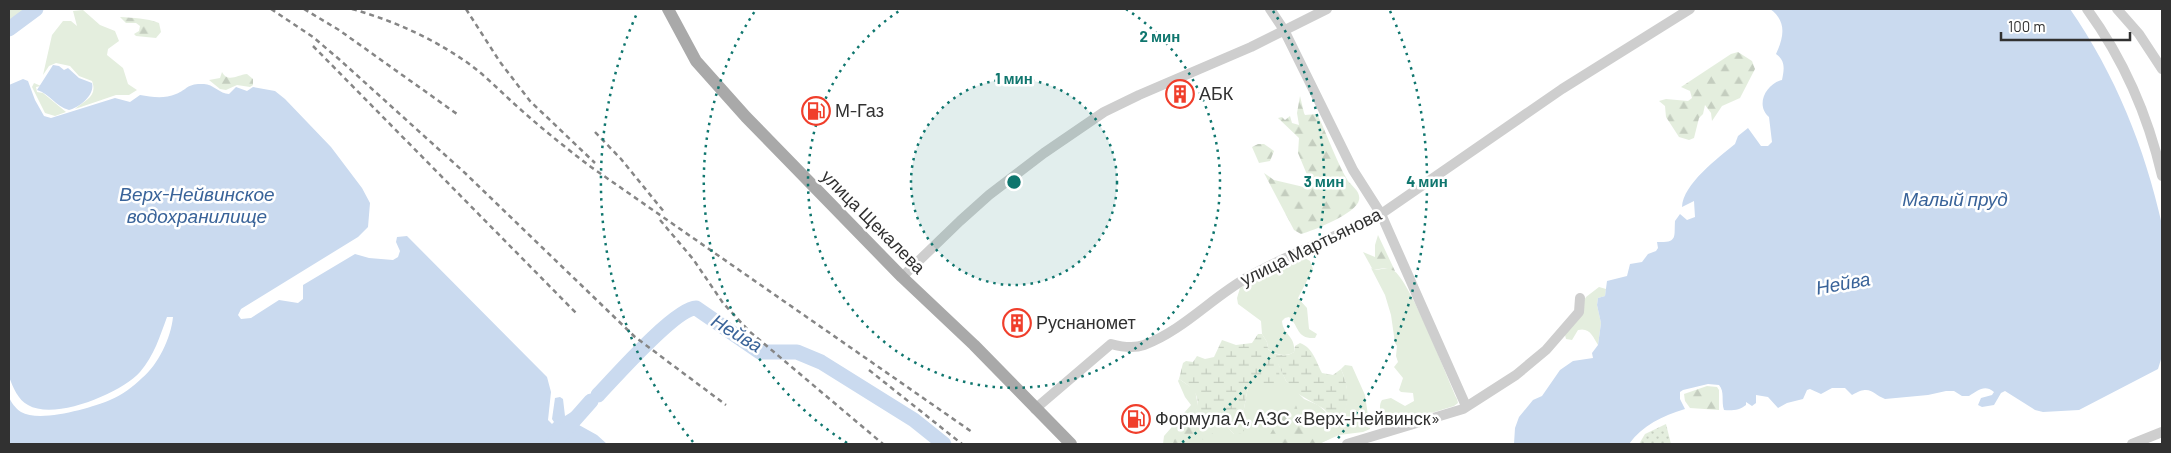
<svg xmlns="http://www.w3.org/2000/svg" width="2171" height="453" viewBox="0 0 2171 453" font-family="Barlow,sans-serif">
	<style>
		.green { fill: #e4eede }
		.forest { fill: url(#forest-firs) }
		.wetland { fill: url(#wetland-marsh) }
		.park { fill: url(#park-dots) }
		.water { fill: #cadaef }
		.lines { fill: none; stroke-linecap: round; stroke-linejoin: round }
		.river { stroke: #cadaef; stroke-width: 15 }
		.minor { stroke: #cecece; stroke-width: 10 }
		.major { stroke: #a9a9a9; stroke-width: 12 }
		.rail { stroke: #868686; stroke-width: 2.5; stroke-dasharray: 5 4; stroke-linecap: butt }
		.ring { fill: none; stroke: #0f766e; stroke-width: 2.5; stroke-dasharray: 2.5 5 }
		.labels { text-anchor: middle; stroke-width: 5; stroke-linejoin: round; paint-order: stroke }
		.poi-label { font-size: 18px; fill: #313131; stroke: #fff; text-anchor: start }
		.street-label { font-size: 18px; fill: #313131; stroke: #fff }
		.water-label { font-size: 19px; font-style: italic; fill: #396399; stroke: #fff }
		.centre { fill: #0f766e; stroke: #fff; stroke-width: 2.5 }
		.ring-label { font-size: 15px; text-anchor: middle; font-weight: bold; fill: #0f766e; stroke: #fff; stroke-width: 5; stroke-linejoin: round; paint-order: stroke }
	</style>
	<defs>
		<pattern id="forest-firs" width="22" height="20" patternUnits="userSpaceOnUse" patternTransform="scale(1.25)"><rect width="22" height="20" fill="#e4eede"/><path d="M5 1l3.5 6h-7zM16 11l3.5 6h-7z" fill="#c4cdbf"/></pattern>
		<pattern id="wetland-marsh" width="20" height="14" patternUnits="userSpaceOnUse" patternTransform="scale(1.25)"><rect width="20" height="14" fill="#e4eede"/><path d="M1 5h8M5 5V1M11 12h8M15 12V8" fill="none" stroke="#c4cdbf"/></pattern>
		<pattern id="park-dots" width="8" height="8" patternUnits="userSpaceOnUse" patternTransform="scale(1.25)"><rect width="8" height="8" fill="#e4eede"/><path d="M2 2h.1M6 6h.1" fill="none" stroke="#c4cdbf" stroke-width="1.8" stroke-linecap="round"/></pattern>
	</defs>
	<rect width="100%" height="100%" fill="#fff"/>
	<path class="green" d="M 83,10 L 100,25 L 115,31 L 119,41 L 108,49 L 107,55 L 123,68 L 128,84 L 137,90 L 129,95 L 116,95 L 75,109 C 85,100 98,97 92,81 L 79,76 L 70,66 L 56,63 L 49,66 L 43,75 L 52,35 L 63,21 L 71,21 L 77,26 L 73,11 Z
		M 34,83 L 41,86 L 36,87 L 37,92 L 43,93 L 66,112 L 55,116 L 45,113 L 32,87 Z
		M 1300,255 L 1310,261 L 1313,269 L 1298,298 L 1307,308 L 1309,329 L 1317,334 L 1315,338 C 1296,339 1300,327 1289,317 L 1285,318 L 1282,321 C 1283,335 1296,336 1294,352 C 1285,358 1276,354 1268,349 L 1267,342 L 1262,334 L 1261,321 L 1238,304 L 1237,298 L 1240,288 Z
		M 1371,268 C 1378,273 1385,265 1393,270 C 1410,280 1446,375 1457,399 L 1458,403 L 1454,406 L 1392,425 L 1388,425 C 1382,419 1377,408 1382,400 L 1391,398 L 1405,406 L 1414,401 L 1413,393 L 1401,392 L 1399,390 L 1403,378 L 1394,367 L 1398,362 L 1396,356 L 1397,346 L 1395,343 L 1391,315 L 1385,295 Z
		M 1599,287 L 1606,289 L 1605,296 L 1598,298 L 1597,305 L 1601,323 L 1598,345 C 1593,337 1590,327 1578,330 L 1572,340 L 1566,339 L 1565,335 L 1586,297 Z
		M 1277,361 L 1286,381 L 1304,399 L 1318,405 L 1334,419 L 1342,420 C 1349,401 1349,387 1341,369 L 1345,365 L 1352,366 L 1365,395 L 1370,429 L 1363,432 L 1339,435 L 1319,444 L 1163,444 L 1164,436 L 1191,405 L 1185,397 L 1178,381 L 1179,379 L 1195,390 L 1198,406 L 1194,417 L 1209,428 L 1224,424 L 1234,434 L 1245,420 L 1243,414 L 1248,387 L 1254,384 Z"/>
	<path class="forest" d="M 9,9 L 26,9 L 9,21 Z
		M 120,17 C 134,18 146,18 159,23 L 161,32 L 156,38 L 136,36 L 134,34 L 139,31 L 140,26 L 136,23 L 126,23 Z
		M 1738,52 L 1752,61 L 1755,69 L 1740,98 L 1722,106 L 1712,121 L 1711,113 L 1705,105 L 1703,114 L 1699,118 L 1694,138 L 1689,140 L 1679,137 L 1666,117 L 1665,106 L 1659,101 L 1666,99 L 1688,101 L 1692,98 L 1690,91 L 1681,87 L 1731,54 Z
		M 222,72 C 228,83 237,75 247,74 L 253,79 L 253,85 L 250,87 L 237,85 L 226,90 L 220,89 L 209,80 L 220,78 Z
		M 1300,96 L 1304,113 L 1305,115 L 1317,114 L 1319,118 C 1329,139 1336,161 1348,181 C 1352,186 1361,192 1359,200 C 1357,213 1313,231 1301,234 L 1294,230 L 1264,173 L 1274,180 L 1308,188 L 1310,186 L 1308,177 L 1298,153 L 1299,138 L 1278,118 L 1282,117 L 1285,120 L 1290,116 L 1292,123 L 1299,125 L 1297,113 Z
		M 1258,144 L 1264,144 L 1274,151 L 1270,161 L 1259,163 L 1252,147 Z
		M 1378,235 L 1395,271 L 1385,268 L 1373,270 L 1363,252 L 1375,257 L 1375,245 Z
		M 1707,386 L 1717,387 L 1719,390 L 1719,410 L 1690,408 L 1685,401 L 1684,394 Z
		M 1295,398 C 1295,415 1313,433 1329,439 L 1319,444 L 1260,444 L 1268,438 L 1281,415 Z
		M 1188,417 L 1193,427 L 1209,428 L 1217,441 L 1201,439 L 1190,444 L 1173,444 C 1174,435 1183,426 1188,417 Z"/>
	<path class="wetland" d="M 1258,334 L 1262,334 L 1267,342 L 1268,349 C 1276,355 1285,358 1294,352 L 1295,346 L 1300,343 C 1313,348 1316,361 1322,373 L 1333,375 L 1341,369 C 1350,389 1350,406 1339,426 L 1324,409 L 1295,392 L 1286,381 L 1278,364 L 1280,379 L 1276,384 C 1266,386 1257,383 1248,387 L 1243,414 L 1247,427 L 1241,434 L 1234,434 L 1224,424 L 1209,428 L 1193,427 L 1191,422 C 1202,401 1200,392 1179,379 L 1183,363 L 1186,361 L 1193,362 L 1197,356 L 1205,359 L 1214,357 L 1222,340 L 1236,345 L 1252,343 Z"/>
	<path class="park" d="M 1666,424 L 1671,444 L 1639,444 L 1645,434 Z"/>
	<path class="water" d="M 1770,9 L 2070,9 C 2115,74 2145,148 2162,225 L 2162,356 L 2158,369 L 2079,410 L 2043,412 L 2035,410 L 2005,391 L 2001,393 L 1994,405 L 1982,407 L 1978,405 L 1981,398 L 1992,395 L 1994,392 C 1984,384 1978,391 1969,396 L 1962,396 L 1954,391 L 1946,391 L 1928,395 L 1885,399 C 1872,394 1871,384 1852,395 L 1845,388 L 1832,388 L 1821,394 L 1810,389 L 1807,390 L 1803,399 L 1787,403 L 1778,408 L 1768,397 L 1756,395 L 1756,403 L 1752,406 L 1746,402 L 1746,405 C 1740,410 1732,411 1724,410 C 1721,401 1725,392 1719,385 L 1708,384 L 1683,390 L 1680,392 L 1680,399 L 1685,409 C 1662,416 1643,425 1629,444 L 1514,444 L 1515,428 L 1519,417 L 1533,400 L 1542,396 L 1560,370 L 1573,361 L 1593,358 L 1592,353 L 1598,345 L 1601,323 L 1597,305 L 1598,298 L 1605,296 L 1607,281 L 1627,276 L 1630,264 L 1642,262 L 1648,254 L 1656,251 L 1658,248 L 1657,242 C 1678,243 1674,237 1675,221 L 1680,214 L 1687,220 L 1695,217 L 1694,201 L 1682,207 C 1683,184 1718,158 1735,144 L 1738,136 L 1748,128 L 1761,146 L 1768,146 L 1772,142 L 1769,117 C 1755,105 1766,84 1782,80 C 1784,70 1786,61 1776,54 C 1784,37 1787,21 1770,9 Z
		M 53,65 L 59,66 L 64,70 L 68,68 L 79,78 L 92,83 C 95,95 80,107 69,110 C 55,106 50,94 37,90 Z
		M 23,79 L 28,81 L 35,100 L 44,116 L 51,118 L 115,98 L 130,102 L 140,95 C 152,97 164,99 176,94 C 188,89 187,83 204,84 C 213,84 220,94 229,94 L 236,87 L 247,91 L 253,87 L 275,91 L 285,99 L 331,147 L 362,188 L 370,203 L 368,227 L 358,237 L 241,309 L 238,315 L 241,319 L 251,318 L 279,300 L 298,303 L 303,299 L 303,285 L 355,254 L 369,258 L 393,260 L 398,257 L 400,251 L 396,242 L 397,237 L 407,236 L 547,377 L 551,392 L 548,420 L 552,424 L 554,422 L 552,419 L 555,398 L 560,397 L 563,399 L 565,416 L 578,408 L 586,416 L 579,425 L 597,435 L 607,444 L 9,444 L 9,397 C 11,402 15,408 21,412 C 40,423 91,408 110,400 C 122,395 133,387 142,378 C 158,365 171,338 173,317 L 167,317 C 160,336 154,356 140,372 C 121,393 55,421 28,405 C 18,400 13,387 9,377 L 9,85 Z"/>
	<g class="lines">
		<path class="river" d="M 9,29 L 36,9
			M 598,395 C 615,377 676,308 696,308 L 760,352 L 797,352 L 821,362 L 914,420 L 944,444
			M 553,444 L 591,401"/>
		<path class="minor" d="M 1270,9 L 1284,30 L 1353,170 L 1381,214 L 1466,406
			M 2087,9 C 2124,60 2148,115 2162,176
			M 2117,9 L 2139,34 L 2162,69
			M 902,277 L 960,221 L 989,195 L 1044,153 L 1104,112 L 1139,95 L 1251,47 L 1327,9
			M 1035,409 L 1111,344 C 1122,347 1133,349 1144,345 C 1184,330 1213,296 1250,276 C 1292,252 1338,237 1381,214 L 1562,89 L 1690,9
			M 1347,444 L 1463,409 L 1516,375 L 1546,350 L 1579,312 L 1580,298
			M 2132,444 L 2162,432"/>
		<path class="major" d="M 668,9 L 696,61 L 746,117 L 902,277 L 974,345 L 1071,444"/>
		<path class="rail" d="M 271,9 L 313,37 L 340,60 L 465,173 L 635,337 L 726,405
			M 304,9 L 339,30 L 457,114
			M 352,9 C 391,20 428,36 462,59 C 479,70 494,85 509,99 C 535,123 562,145 591,167 L 972,432
			M 466,9 L 500,62 L 530,101 L 595,163
			M 313,46 L 578,315
			M 595,132 L 621,159 L 665,213
			M 660,220 L 693,259 L 723,303 L 749,331 L 883,444
			M 869,370 L 962,444"/>
	</g>
	<circle cx="1014" cy="182" r="103" fill="#0f766e" fill-opacity=".12"/>
	<g class="ring">
		<circle cx="1014" cy="182" r="103"/>
		<path d="M1126 9A206 206 0 1 1 902 9"/>
		<path d="M847 443A310 310 0 0 1 755 11M1273 11A310 310 0 0 1 1181 443"/>
		<path d="M693 442A413 413 0 0 1 638 11M1390 11A413 413 0 0 1 1335 442"/>
	</g>
	<defs>
		<symbol id="building-ring" viewBox="-11 -11 22 22"><circle r="9.5" fill="#fff" stroke="#f03e2b" stroke-width="1.5"/><path d="M-4-6H4V6H1V3H-1V6H-4ZM-2.5-4.3h1.7v1.8h-1.7ZM.8-4.3h1.7v1.8H.8ZM-2.5-1h1.7V.8h-1.7ZM.8-1h1.7V.8H.8Z" fill="#f03e2b"/></symbol>
		<symbol id="fuel-ring" viewBox="-11 -11 22 22"><circle r="9.5" fill="#fff" stroke="#f03e2b" stroke-width="1.5"/><path d="M-5.5-6h7V0h2V4h1.3V-2.5L3-4.5l.8-.8L6-3V5H2.5V1h-1V6h-7ZM-4.2-4.7v3.2H.2V-4.7Z" fill="#f03e2b"/></symbol>
	</defs>
	<g fill-rule="evenodd">
		<use href="#building-ring" x="1164" y="78" width="32" height="32"/>
		<use href="#fuel-ring" x="800" y="95" width="32" height="32"/>
		<use href="#building-ring" x="1001" y="307" width="32" height="32"/>
		<use href="#fuel-ring" x="1120" y="403" width="32" height="32"/>
	</g>
	<g class="labels">
		<g class="poi-label">
			<text x="1199" y="100">АБК</text>
			<text x="835" y="117">М-Газ</text>
			<text x="1036" y="329">Руснаномет</text>
			<text x="1155" y="425">Формула А, АЗС «Верх-Нейвинск»</text>
		</g>
		<g class="street-label">
			<text transform="translate(873 222) rotate(45)" y="6">улица Щекалева</text>
			<text transform="translate(1311 247) rotate(-26)" y="6">улица Мартьянова</text>
		</g>
		<g class="water-label">
			<text x="197" y="201">Верх-Нейвинское<tspan x="197" dy="22">водохранилище</tspan></text>
			<text x="1955" y="206">Малый пруд</text>
			<text transform="translate(1843 283) rotate(-10)" y="7">Нейва</text>
			<text transform="translate(737 333) rotate(31)" y="7">Нейва</text>
		</g>
	</g>
	<circle cx="1014" cy="182" r="8" class="centre"/>
	<g class="ring-label">
		<text x="1160" y="42">2 мин</text>
		<text x="1014" y="84">1 мин</text>
		<text x="1324" y="187">3 мин</text>
		<text x="1427" y="187">4 мин</text>
	</g>
	<rect width="2171" height="453" fill="none" stroke="#313131" stroke-width="20"/>
	<path d="M2001 32v8h129v-8" fill="none" stroke="#313131" stroke-width="2.5"/>
	<text x="2008" y="32" font-size="15" fill="#313131" stroke="#ffffff" stroke-width="4" paint-order="stroke">100 m</text>
</svg>
